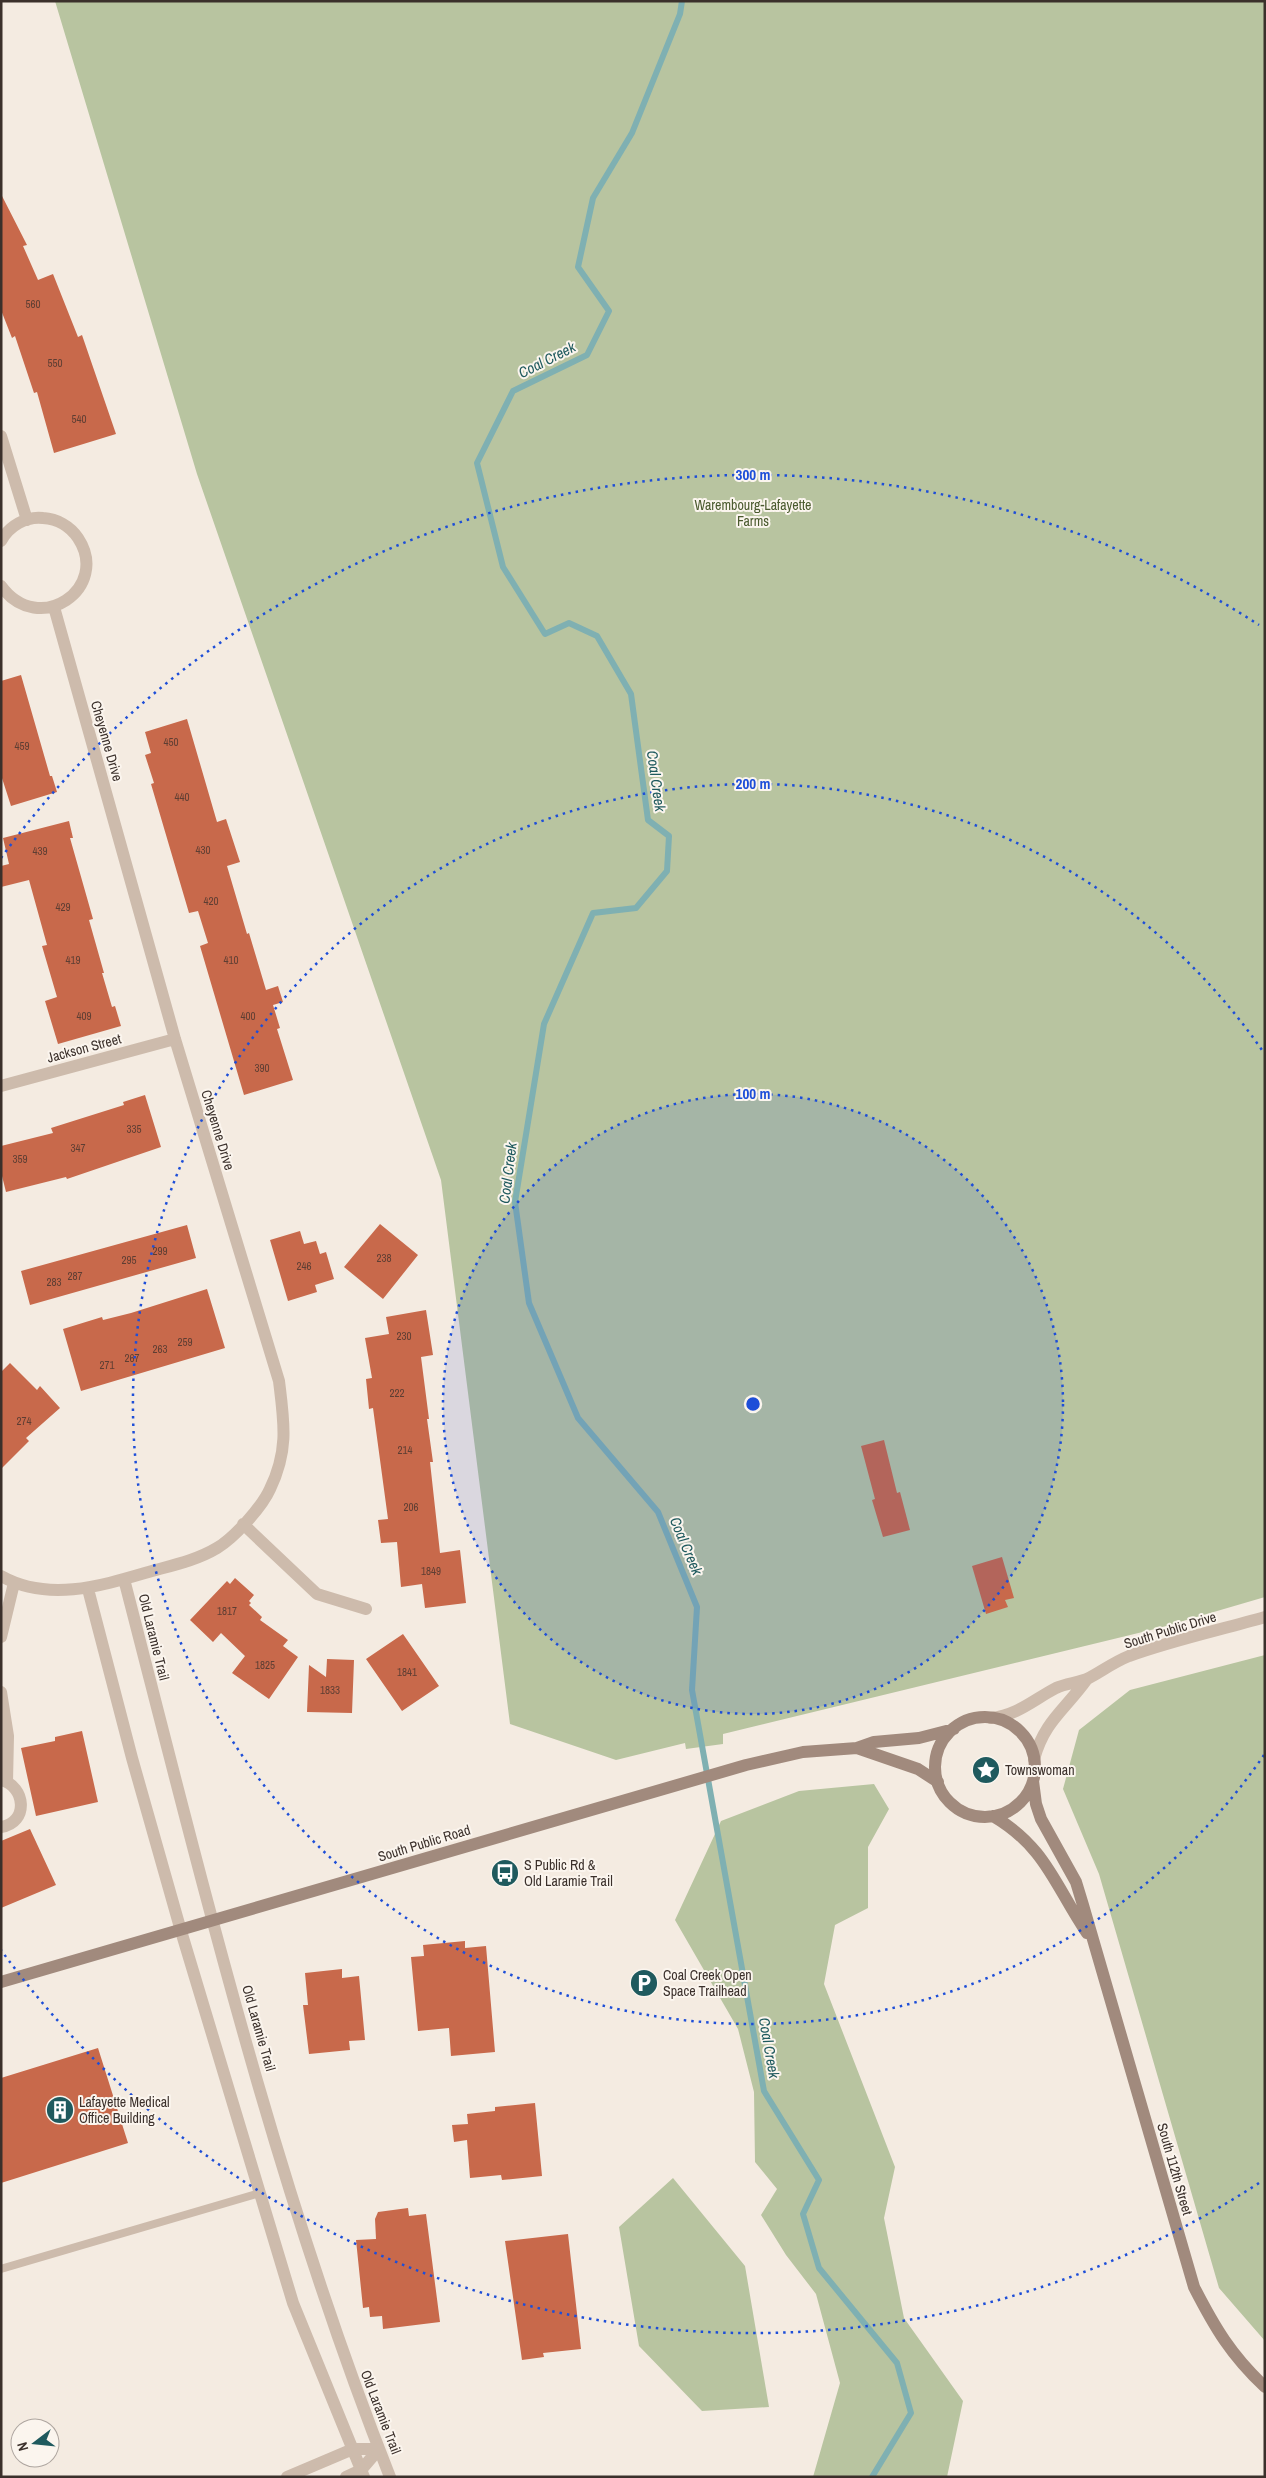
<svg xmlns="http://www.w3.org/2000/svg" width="1266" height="2478" viewBox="0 0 1266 2478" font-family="'Archivo Narrow',sans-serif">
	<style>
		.green { fill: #b8c4a0 }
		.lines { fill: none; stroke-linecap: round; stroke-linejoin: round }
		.stream { stroke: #7fb0b2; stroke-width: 6 }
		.building { fill: #c8694b }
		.lane { stroke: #cdbbac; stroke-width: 8 }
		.street { stroke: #cdbbac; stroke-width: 12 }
		.secondary { stroke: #a18a7d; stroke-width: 12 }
		.ring { fill: none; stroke: #1d4ed8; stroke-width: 2.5; stroke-dasharray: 2.5 5 }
		.labels { text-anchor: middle; stroke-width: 4; stroke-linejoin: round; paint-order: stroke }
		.number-label { font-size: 11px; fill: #5e3e33 }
		.park-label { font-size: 14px; fill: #4a5a2e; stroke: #fbf5ee }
		.street-label { font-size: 14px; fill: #3b302b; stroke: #fbf5ee }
		.poi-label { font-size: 14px; fill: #3b302b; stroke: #fbf5ee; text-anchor: start }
		.water-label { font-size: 15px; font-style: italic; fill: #1f5a5e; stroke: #fbf5ee }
		.centre { fill: #1d4ed8; stroke: #fbf5ee; stroke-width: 2.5 }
		.ring-label { font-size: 15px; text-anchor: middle; font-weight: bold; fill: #1d4ed8; stroke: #fbf5ee; stroke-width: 4; stroke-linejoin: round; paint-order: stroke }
	</style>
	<rect width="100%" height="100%" fill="#f4ebe1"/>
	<path class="green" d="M 55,1 L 1265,1 L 1265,1597 L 1159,1628 L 723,1734 L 723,1744 L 686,1749 L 685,1743 L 616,1760 L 510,1724 L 441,1180 L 197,474 Z
		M 1265,1655 L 1265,2341 L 1219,2288 L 1099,1874 L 1063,1789 L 1079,1730 L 1130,1690 Z
		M 874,1784 L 889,1809 L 868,1847 L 868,1908 L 835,1925 L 824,1984 L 895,2167 L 884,2218 L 904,2318 L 963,2401 L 947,2477 L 813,2477 L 840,2383 L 816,2294 L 786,2255 L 761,2215 L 777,2189 L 755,2162 L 754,2092 L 738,2029 L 675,1920 L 721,1821 L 799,1791 Z
		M 673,2178 L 745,2266 L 769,2407 L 702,2411 L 639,2346 L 619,2227 Z"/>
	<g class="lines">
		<path class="stream" d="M 682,1 L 680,14 L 632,133 L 593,198 L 578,267 L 609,311 L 587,355 L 513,391 L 477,463 L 503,567 L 545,634 L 569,623 L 597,636 L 631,694 L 648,820 L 669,836 L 667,871 L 636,908 L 593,913 L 544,1024 L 515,1202 L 529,1303 L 578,1418 L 658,1512 L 697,1607 L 692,1690 L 764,2091 L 819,2180 L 803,2214 L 819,2268 L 897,2363 L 911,2413 L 872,2477"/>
	</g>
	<path class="building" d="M 1,194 L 27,245 L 23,246 L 38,280 L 53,274 L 78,337 L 82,335 L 116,434 L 54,453 L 37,392 L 34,393 L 15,336 L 12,338 L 1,310 Z
		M 21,675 L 50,776 L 52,776 L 57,792 L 11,806 L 1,775 L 1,681 Z
		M 187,719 L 217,822 L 226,819 L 240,862 L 227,866 L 247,934 L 249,933 L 266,990 L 278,986 L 283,1002 L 273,1005 L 280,1028 L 277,1029 L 293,1080 L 244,1095 L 200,946 L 208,943 L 198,911 L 189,913 L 151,784 L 154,783 L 145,755 L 151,753 L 145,732 Z
		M 69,821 L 73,838 L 70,838 L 93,919 L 89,920 L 104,973 L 102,973 L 112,1007 L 115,1006 L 121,1026 L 58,1044 L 45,1001 L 57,997 L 42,946 L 47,945 L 29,880 L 1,887 L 1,866 L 9,864 L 3,838 Z
		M 145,1095 L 161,1147 L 67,1179 L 66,1177 L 6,1192 L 1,1172 L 1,1146 L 53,1133 L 51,1128 L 124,1105 L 123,1102 Z
		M 380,1224 L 418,1255 L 383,1299 L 344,1267 Z
		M 187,1225 L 196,1258 L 30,1305 L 21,1271 Z
		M 300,1231 L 304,1244 L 316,1241 L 320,1254 L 326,1252 L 334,1279 L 315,1285 L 317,1292 L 288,1301 L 270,1240 Z
		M 207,1289 L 225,1348 L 81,1391 L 63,1329 L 102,1317 L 103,1320 L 131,1313 Z
		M 426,1310 L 433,1355 L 421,1357 L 429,1419 L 427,1419 L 433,1462 L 430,1462 L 440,1553 L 460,1550 L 466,1603 L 425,1608 L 422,1584 L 401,1587 L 397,1542 L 381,1543 L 378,1520 L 388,1519 L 373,1408 L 369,1409 L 366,1379 L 372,1378 L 365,1338 L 389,1334 L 386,1317 Z
		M 10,1363 L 37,1390 L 40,1386 L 60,1408 L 26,1438 L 29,1441 L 1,1469 L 1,1372 Z
		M 884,1440 L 897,1493 L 900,1492 L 910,1530 L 883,1537 L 872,1500 L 875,1499 L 861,1446 Z
		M 1002,1557 L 1014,1598 L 1005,1600 L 1008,1607 L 986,1614 L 972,1566 Z
		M 235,1578 L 254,1595 L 249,1601 L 251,1603 L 249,1605 L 262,1617 L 260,1620 L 288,1640 L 283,1646 L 298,1657 L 269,1699 L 232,1673 L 245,1656 L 221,1633 L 213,1642 L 190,1620 L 227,1581 L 230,1584 Z
		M 403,1634 L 439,1686 L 402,1711 L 366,1659 Z
		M 327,1659 L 354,1660 L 352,1713 L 307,1712 L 309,1665 L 326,1677 Z
		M 82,1731 L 98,1802 L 36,1816 L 21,1748 L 55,1741 L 55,1737 Z
		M 30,1829 L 56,1885 L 1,1908 L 1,1841 Z
		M 465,1941 L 465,1948 L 486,1946 L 495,2052 L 451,2056 L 449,2028 L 418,2031 L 411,1957 L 424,1956 L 423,1945 Z
		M 342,1969 L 342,1978 L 359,1976 L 365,2040 L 349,2041 L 350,2050 L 309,2054 L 303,2005 L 308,2005 L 305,1973 Z
		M 98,2048 L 128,2143 L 1,2183 L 1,2078 Z
		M 535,2103 L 542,2176 L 502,2180 L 501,2175 L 470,2178 L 467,2140 L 454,2142 L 452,2125 L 468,2124 L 467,2114 L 495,2111 L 495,2107 Z
		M 408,2208 L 409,2216 L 426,2214 L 440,2322 L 383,2329 L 382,2316 L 370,2317 L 369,2307 L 363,2308 L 356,2240 L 376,2239 L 375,2219 L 378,2212 Z
		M 568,2234 L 581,2349 L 543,2353 L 544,2357 L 522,2360 L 505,2241 Z"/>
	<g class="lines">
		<path class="lane" d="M 1,2269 L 260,2193"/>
		<path class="street" d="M 1,436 L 27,520
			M 1,541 C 9,526 26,516 43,518 C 57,519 70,526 78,538 C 111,588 39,638 1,586
			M 1,1086 L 175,1039
			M 243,1524 L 317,1594 L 366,1609
			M 1,1576 C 49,1603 104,1585 152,1571 C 174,1565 197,1560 217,1548 C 234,1538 262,1507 270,1489 C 289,1450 284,1422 279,1381 L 175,1039 L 54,607
			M 124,1579 C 202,1881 275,2186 390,2477
			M 88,1589 L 132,1758 L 181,1931 L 293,2303 L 364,2477
			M 1,1637 L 14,1583
			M 1,1692 L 8,1736 L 7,1782
			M 991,1718 C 1018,1715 1033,1700 1056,1688 C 1067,1683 1078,1683 1089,1678 C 1102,1671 1114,1662 1129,1656 C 1173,1640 1220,1630 1265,1617
			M 1034,1759 C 1045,1720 1065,1710 1087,1679
			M 1,1780 C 26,1786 29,1823 1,1827
			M 287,2477 L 353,2449 L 379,2449
			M 346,2477 L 361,2470 L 379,2449"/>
		<path class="secondary" d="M935 1767a50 50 0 1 1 100 0a50 50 0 1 1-100 0Z
			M 857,1748 L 918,1769 L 938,1782
			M 1033,1781 L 1036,1804 L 1041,1819 L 1076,1882 L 1083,1905 L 1194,2287 C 1215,2328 1231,2355 1265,2387
			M 993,1816 C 1046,1847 1055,1886 1087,1933
			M 1,1982 L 746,1765 L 803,1752 L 857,1748 L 874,1742 L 919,1738 L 954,1729"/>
	</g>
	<circle cx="753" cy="1404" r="310" fill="#1d4ed8" fill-opacity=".12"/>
	<g class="ring">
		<circle cx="753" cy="1404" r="310"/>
		<path d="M1264 1755A620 620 0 1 1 1264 1053"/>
		<path d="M1259 2183A929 929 0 0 1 1 1950M1 858A929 929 0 0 1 1259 625"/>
	</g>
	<defs>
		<symbol id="sight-disc" viewBox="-11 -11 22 22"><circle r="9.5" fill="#1f5a5e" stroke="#fbf5ee"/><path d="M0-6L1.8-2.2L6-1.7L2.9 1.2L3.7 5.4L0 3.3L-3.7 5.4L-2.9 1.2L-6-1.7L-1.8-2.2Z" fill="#fff"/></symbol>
		<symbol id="bus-disc" viewBox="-11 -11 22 22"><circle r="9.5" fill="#1f5a5e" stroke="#fbf5ee"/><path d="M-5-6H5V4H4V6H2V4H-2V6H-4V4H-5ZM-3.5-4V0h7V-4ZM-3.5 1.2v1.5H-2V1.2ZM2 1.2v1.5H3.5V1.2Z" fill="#fff"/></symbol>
		<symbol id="parking-disc" viewBox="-11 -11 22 22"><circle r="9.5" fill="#1f5a5e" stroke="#fbf5ee"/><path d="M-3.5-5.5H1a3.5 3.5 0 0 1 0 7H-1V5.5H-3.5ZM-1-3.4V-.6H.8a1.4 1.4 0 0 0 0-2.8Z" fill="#fff"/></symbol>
		<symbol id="building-disc" viewBox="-11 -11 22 22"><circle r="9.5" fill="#1f5a5e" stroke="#fbf5ee"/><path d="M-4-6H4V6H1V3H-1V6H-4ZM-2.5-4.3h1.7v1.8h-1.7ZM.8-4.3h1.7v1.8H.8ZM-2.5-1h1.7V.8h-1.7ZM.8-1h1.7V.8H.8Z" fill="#fff"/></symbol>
	</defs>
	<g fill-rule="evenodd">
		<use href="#sight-disc" x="970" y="1754" width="32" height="32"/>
		<use href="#bus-disc" x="489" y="1857" width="32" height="32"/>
		<use href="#parking-disc" x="628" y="1967" width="32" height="32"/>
		<use href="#building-disc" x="44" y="2094" width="32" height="32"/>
	</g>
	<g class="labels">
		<g class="number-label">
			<text x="33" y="308">560</text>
			<text x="55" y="367">550</text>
			<text x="79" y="423">540</text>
			<text x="171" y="746">450</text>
			<text x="22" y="750">459</text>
			<text x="182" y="801">440</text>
			<text x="203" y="854">430</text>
			<text x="40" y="855">439</text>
			<text x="211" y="905">420</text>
			<text x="63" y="911">429</text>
			<text x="73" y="964">419</text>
			<text x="231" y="964">410</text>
			<text x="84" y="1020">409</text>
			<text x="248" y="1020">400</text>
			<text x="262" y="1072">390</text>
			<text x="134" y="1133">335</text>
			<text x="78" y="1152">347</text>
			<text x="20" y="1163">359</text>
			<text x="160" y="1255">299</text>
			<text x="384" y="1262">238</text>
			<text x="129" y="1264">295</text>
			<text x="304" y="1270">246</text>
			<text x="75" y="1280">287</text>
			<text x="54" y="1286">283</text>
			<text x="404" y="1340">230</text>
			<text x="185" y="1346">259</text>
			<text x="160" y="1353">263</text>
			<text x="132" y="1362">267</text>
			<text x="107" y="1369">271</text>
			<text x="397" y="1397">222</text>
			<text x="24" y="1425">274</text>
			<text x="405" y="1454">214</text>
			<text x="411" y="1511">206</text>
			<text x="431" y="1575">1849</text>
			<text x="227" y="1615">1817</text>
			<text x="265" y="1669">1825</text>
			<text x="407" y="1676">1841</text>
			<text x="330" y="1694">1833</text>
		</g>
		<g class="park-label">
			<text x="753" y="510">Warembourg-Lafayette<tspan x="753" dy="16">Farms</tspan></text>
		</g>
		<g class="street-label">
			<text transform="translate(107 741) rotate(74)" y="5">Cheyenne Drive</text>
			<text transform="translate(84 1048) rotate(-15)" y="5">Jackson Street</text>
			<text transform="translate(218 1130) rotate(73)" y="5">Cheyenne Drive</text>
			<text transform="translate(1170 1630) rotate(-17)" y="5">South Public Drive</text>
			<text transform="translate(154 1637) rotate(76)" y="5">Old Laramie Trail</text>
			<text transform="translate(424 1843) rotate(-17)" y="5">South Public Road</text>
			<text transform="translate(259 2028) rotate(74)" y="5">Old Laramie Trail</text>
			<text transform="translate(1175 2169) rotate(74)" y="5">South 112th Street</text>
			<text transform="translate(381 2412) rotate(69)" y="5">Old Laramie Trail</text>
		</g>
		<g class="poi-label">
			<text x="1005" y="1775">Townswoman</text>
			<text x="524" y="1870">S Public Rd &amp;<tspan x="524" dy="16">Old Laramie Trail</tspan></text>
			<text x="663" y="1980">Coal Creek Open<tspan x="663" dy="16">Space Trailhead</tspan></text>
			<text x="79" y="2107">Lafayette Medical<tspan x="79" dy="16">Office Building</tspan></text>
		</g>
		<g class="water-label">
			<text transform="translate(547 360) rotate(-27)" y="5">Coal Creek</text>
			<text transform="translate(656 781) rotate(82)" y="5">Coal Creek</text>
			<text transform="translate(508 1173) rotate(-83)" y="5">Coal Creek</text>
			<text transform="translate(686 1546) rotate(67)" y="5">Coal Creek</text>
			<text transform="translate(769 2048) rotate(80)" y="5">Coal Creek</text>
		</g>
	</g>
	<circle cx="753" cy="1404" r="8" class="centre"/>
	<g class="ring-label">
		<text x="753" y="480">300 m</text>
		<text x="753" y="789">200 m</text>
		<text x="753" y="1099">100 m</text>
	</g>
	<rect width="1266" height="2478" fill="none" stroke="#3b302b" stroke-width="5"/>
	<g transform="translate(35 2443) rotate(254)"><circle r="24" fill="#fbf5ee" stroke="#aea6a0"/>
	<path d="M0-4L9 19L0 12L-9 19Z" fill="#1f5a5e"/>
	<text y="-8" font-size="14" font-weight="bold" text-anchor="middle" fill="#3b302b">N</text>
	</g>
</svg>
